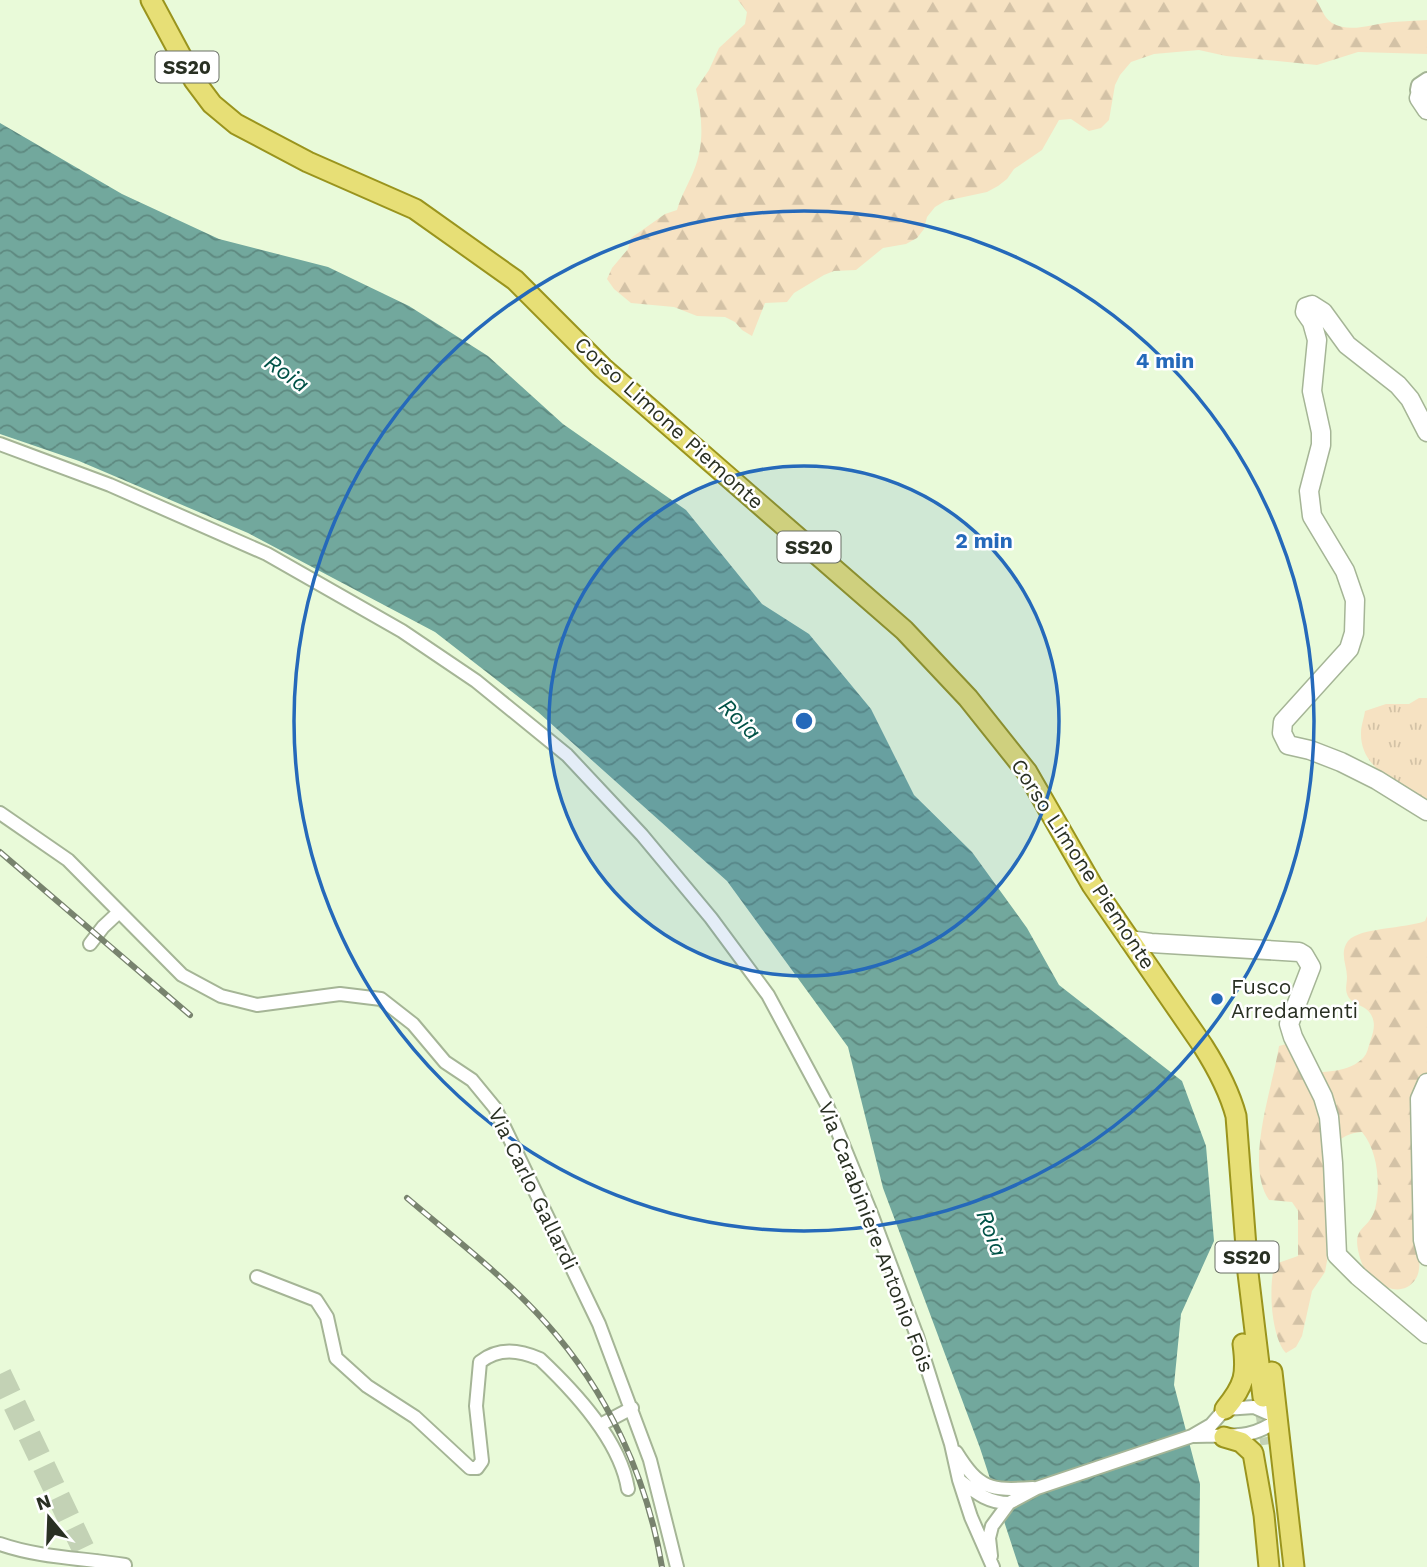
<svg xmlns="http://www.w3.org/2000/svg" width="1427" height="1567" viewBox="0 0 1427 1567" font-family="'Work Sans',sans-serif">
	<style>
		.grass { fill: url(#grass-tufts) }
		.forest { fill: url(#forest-firs) }
		.water { fill: url(#water-waves) }
		.lines { fill: none; stroke-linecap: round; stroke-linejoin: round }
		.primary-tunnel { stroke: #c3d2b5; stroke-width: 19; stroke-dasharray: 19 10; stroke-linecap: butt }
		.highway-tunnel { stroke: #c3d2b5; stroke-width: 23; stroke-dasharray: 23 11; stroke-linecap: butt }
		.street-casing { stroke: #a5b596; stroke-width: 16 }
		.secondary-casing { stroke: #a5b596; stroke-width: 21 }
		.primary-casing { stroke: #9a941d; stroke-width: 23 }
		.street { stroke: #fff; stroke-width: 12 }
		.secondary { stroke: #fff; stroke-width: 18 }
		.primary { stroke: #e7df76; stroke-width: 19 }
		.rail-casing { stroke: #78836e; stroke-width: 6 }
		.rail { stroke: #fff; stroke-width: 3.5; stroke-dasharray: 10; stroke-linecap: butt }
		.ring { fill: none; stroke: #2569ba; stroke-width: 3.5 }
		.poi-dot { fill: #2569ba; stroke: #fff; stroke-width: 2.5 }
		.labels { text-anchor: middle; stroke-width: 5; stroke-linejoin: round; paint-order: stroke }
		.shield { fill: #fff; stroke: #696e65; stroke-width: 2 }
		.shield-label { font-size: 19px; font-weight: bold; fill: #293023 }
		.street-label { font-size: 21px; fill: #293023; stroke: #fff }
		.poi-label { font-size: 21px; fill: #293023; stroke: #fff; text-anchor: start }
		.water-label { font-size: 23px; font-style: italic; fill: #005247; stroke: #fff }
		.centre { fill: #2569ba; stroke: #fff; stroke-width: 3.5 }
		.ring-label { font-size: 21px; text-anchor: middle; font-weight: bold; fill: #2569ba; stroke: #fff; stroke-width: 5; stroke-linejoin: round; paint-order: stroke }
	</style>
	<defs>
		<pattern id="grass-tufts" width="24" height="20" patternUnits="userSpaceOnUse" patternTransform="scale(1.75)"><rect width="24" height="20" fill="#f6e2c2"/><path d="M3 7l-1-3M5 7V3M7 7l1-3M15 17l-1-3M17 17v-4M19 17l1-3" fill="none" stroke="#d3c2a6"/></pattern>
		<pattern id="forest-firs" width="22" height="20" patternUnits="userSpaceOnUse" patternTransform="scale(1.75)"><rect width="22" height="20" fill="#f6e2c2"/><path d="M5 1l3.5 6h-7zM16 11l3.5 6h-7z" fill="#d3c2a6"/></pattern>
		<pattern id="water-waves" width="16" height="10" patternUnits="userSpaceOnUse" patternTransform="scale(1.75)"><rect width="16" height="10" fill="#72a89d"/><path d="M0 5q4-4 8 0t8 0" fill="none" stroke="#5e8980"/></pattern>
	</defs>
	<rect width="100%" height="100%" fill="#e9fad9"/>
	<path class="grass" d="M 1419,698 L 1427,698 L 1427,799 C 1400,784 1360,770 1361,733 C 1361,726 1364,718 1365,711 L 1386,704 L 1409,704 Z"/>
	<path class="forest" d="M 738,0 L 1316,0 C 1322,8 1323,17 1332,23 C 1351,34 1373,23 1393,22 C 1404,21 1416,21 1427,20 L 1427,54 L 1358,52 L 1317,65 L 1226,56 L 1199,50 L 1154,54 L 1131,62 L 1120,75 L 1115,85 L 1109,120 L 1101,128 L 1089,131 L 1071,119 L 1059,120 L 1042,150 L 1014,169 L 1007,179 L 998,186 L 987,192 L 945,201 L 935,207 L 927,217 L 924,229 L 917,238 L 906,244 L 883,248 L 856,270 L 834,271 L 824,275 L 794,293 L 787,302 L 765,303 L 752,336 L 742,330 L 735,322 L 725,317 L 697,316 L 674,307 L 631,303 L 614,289 L 607,279 L 612,268 L 628,249 L 631,238 L 665,214 L 677,210 C 681,196 689,183 694,170 C 705,143 702,116 696,89 L 709,70 L 719,48 L 745,24 L 747,12 Z
		M 1427,916 L 1427,1233 L 1417,1238 C 1418,1250 1423,1269 1415,1280 C 1399,1302 1367,1281 1361,1261 C 1349,1224 1368,1233 1375,1209 C 1381,1185 1378,1151 1362,1132 C 1349,1133 1342,1137 1332,1146 L 1331,1210 L 1326,1238 L 1327,1261 L 1325,1272 L 1312,1291 L 1302,1336 L 1296,1347 L 1286,1353 C 1271,1337 1268,1285 1275,1264 L 1298,1256 L 1298,1211 L 1292,1202 L 1269,1200 C 1244,1164 1273,1087 1279,1046 L 1290,1043 L 1306,1073 C 1325,1072 1355,1072 1366,1054 C 1368,1050 1369,1044 1371,1039 C 1374,1030 1376,1022 1370,1013 C 1366,1006 1354,1005 1349,998 C 1344,990 1347,985 1347,977 C 1347,965 1339,953 1348,941 C 1360,927 1405,929 1425,921 Z"/>
	<path class="water" d="M 0,123 L 122,194 L 219,239 L 328,267 L 409,306 L 488,356 L 563,424 L 686,510 L 762,604 L 809,634 L 871,709 L 914,795 L 972,852 L 1027,928 L 1059,985 L 1182,1081 L 1206,1146 L 1214,1241 L 1181,1314 L 1174,1385 L 1200,1484 L 1199,1567 L 1019,1567 L 980,1448 L 883,1188 L 848,1047 L 727,881 L 538,712 L 435,632 L 248,533 L 79,461 L 0,434 Z"/>
	<g class="lines">
		<path class="primary-tunnel" d="M 1264,1408 L 1270,1444"/>
		<path class="highway-tunnel" d="M 0,1374 L 92,1567"/>
		<defs>
			<path id="street" d="M 1420,95 L 1417,90 L 1418,85 L 1427,79
				M 0,444 L 110,485 L 267,554 L 402,631 L 476,681 L 567,755 L 642,835 L 711,918 L 768,995 L 826,1103 L 871,1213 L 917,1336 L 951,1444 L 959,1480 L 971,1517 L 993,1567
				M 0,813 L 68,860 L 182,975 L 221,996 L 257,1005 L 340,994 L 381,999 L 413,1024 L 445,1062 L 472,1080 L 495,1108 L 599,1324 L 650,1460 L 677,1567
				M 90,944 L 103,927 L 119,912
				M 257,1277 L 316,1300 L 327,1317 L 336,1358 L 367,1386 L 415,1417 L 470,1468 L 477,1468 L 482,1461 L 476,1406 L 480,1362 C 499,1347 519,1350 540,1359 C 575,1392 620,1440 628,1489
				M 600,1425 L 632,1408
				M 956,1452 C 979,1489 990,1491 1033,1488
				M 959,1480 C 975,1492 988,1503 1009,1503
				M 0,1544 C 40,1558 83,1558 125,1565 L 124,1567
				M 991,1556 L 989,1538 L 992,1526 L 1009,1503 L 1037,1488 L 1192,1436 L 1211,1425 L 1225,1409 L 1254,1407 L 1279,1418 C 1252,1442 1224,1434 1192,1436"/>
			<path id="secondary" d="M 1427,94 L 1420,95 L 1419,98 L 1427,110
				M 1427,432 L 1410,399 L 1398,385 L 1347,345 L 1323,312 L 1312,305 L 1306,307 L 1305,312 L 1312,322 L 1317,340 L 1312,391 L 1321,432 L 1321,445 L 1309,491 L 1312,516 L 1345,571 L 1355,600 L 1354,633 L 1349,649 L 1283,722 L 1282,733 L 1288,745 L 1310,750 L 1341,762 L 1377,780 L 1427,811
				M 1129,940 L 1151,943 L 1299,952 L 1304,955 L 1311,967 L 1289,1024 L 1293,1037 L 1323,1097 L 1329,1117 L 1333,1163 L 1337,1255 L 1358,1276 L 1427,1334
				M 1427,1083 L 1420,1099 L 1423,1240 L 1427,1256"/>
			<path id="primary" d="M 151,0 L 194,80 L 212,104 L 236,124 L 308,162 L 415,209 L 515,280 L 603,368 L 904,630 L 968,698 L 1027,772 L 1092,885 L 1203,1046 C 1217,1068 1229,1090 1236,1116 L 1248,1273 L 1263,1397
				M 1272,1372 L 1294,1567
				M 1225,1409 C 1245,1385 1247,1374 1243,1344
				M 1224,1437 L 1241,1442 L 1253,1453 L 1264,1515 L 1269,1567"/>
		</defs>
		<use href="#street" class="street-casing"/>
		<use href="#secondary" class="secondary-casing"/>
		<use href="#primary" class="primary-casing"/>
		<use href="#street" class="street"/>
		<use href="#secondary" class="secondary"/>
		<use href="#primary" class="primary"/>
		<defs>
			<path id="rail" d="M 0,852 L 190,1015
				M 407,1198 C 454,1238 505,1277 546,1323 C 607,1391 647,1477 662,1567"/>
		</defs>
		<use href="#rail" class="rail-casing"/>
		<use href="#rail" class="rail"/>
	</g>
	<circle cx="804" cy="721" r="255" fill="#2569ba" fill-opacity=".12"/>
	<g class="ring">
		<circle cx="804" cy="721" r="255"/>
		<circle cx="804" cy="721" r="510"/>
	</g>
	<circle class="poi-dot" cx="1217" cy="999" r="7"/>
	<g class="labels">
		<g class="shield">
			<rect x="155.5" y="51.5" width="63" height="31" rx="5"/>
			<rect x="777.5" y="531.5" width="63" height="31" rx="5"/>
			<rect x="1215.5" y="1241.5" width="63" height="31" rx="5"/>
		</g>
		<g class="shield-label">
			<text x="187" y="74">SS20</text>
			<text x="809" y="554">SS20</text>
			<text x="1247" y="1264">SS20</text>
		</g>
		<g class="street-label">
			<text transform="translate(669 423) rotate(42)" y="7">Corso Limone Piemonte</text>
			<text transform="translate(1083 864) rotate(57)" y="7">Corso Limone Piemonte</text>
			<text transform="translate(533 1189) rotate(64)" y="7">Via Carlo Gallardi</text>
			<text transform="translate(876 1237) rotate(69)" y="7">Via Carabiniere Antonio Fois</text>
		</g>
		<g class="poi-label">
			<text x="1231" y="994">Fusco<tspan x="1231" dy="24">Arredamenti</tspan></text>
		</g>
		<g class="water-label">
			<text transform="translate(287 373) rotate(35)" y="8">Roia</text>
			<text transform="translate(740 719) rotate(45)" y="8">Roia</text>
			<text transform="translate(992 1233) rotate(69)" y="8">Roia</text>
		</g>
	</g>
	<circle cx="804" cy="721" r="10" class="centre"/>
	<g class="ring-label">
		<text x="1165" y="368">4 min</text>
		<text x="984" y="548">2 min</text>
	</g>
	<g transform="translate(49 1518) rotate(341)" stroke="#ffffff" stroke-width="5" paint-order="stroke">
	<path d="M0-5L12 26L0 18L-12 26Z" fill="#293023"/>
	<text y="-10" font-size="19" font-weight="bold" text-anchor="middle" fill="#293023">N</text>
	</g>
</svg>
